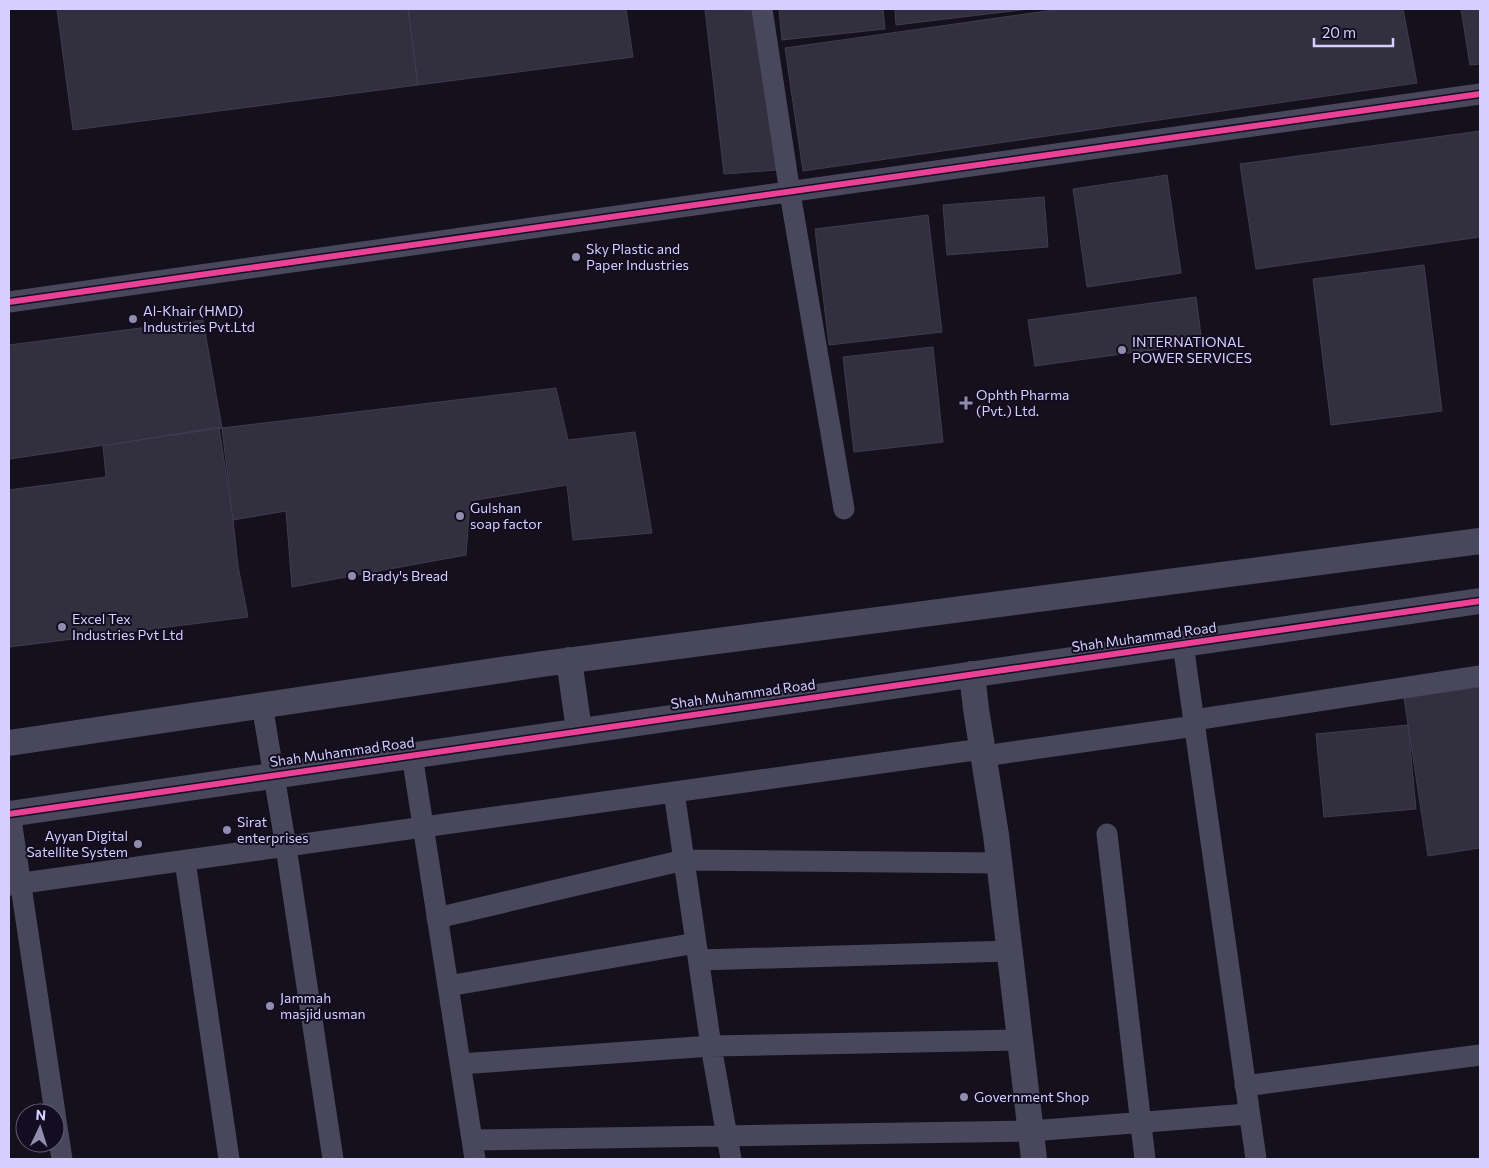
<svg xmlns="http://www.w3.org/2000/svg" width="1489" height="1168" viewBox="0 0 1489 1168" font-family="Commissioner,sans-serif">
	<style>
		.building { fill: #322f3e; stroke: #413b4f }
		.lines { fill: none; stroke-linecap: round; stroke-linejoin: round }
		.minor { stroke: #49475c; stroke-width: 21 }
		.tertiary { stroke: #49475c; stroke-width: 26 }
		.cycleway-casing { stroke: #120d20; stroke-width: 9 }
		.cycleway { stroke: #ea4096; stroke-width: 6 }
		.poi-dot { fill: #928cae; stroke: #120d20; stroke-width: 2 }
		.labels { text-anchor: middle; stroke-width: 4; stroke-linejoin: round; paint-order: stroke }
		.poi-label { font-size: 14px; fill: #d6cefd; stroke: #120d20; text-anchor: start }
		.street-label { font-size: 14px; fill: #d6cefd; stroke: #120d20 }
	</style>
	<rect width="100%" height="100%" fill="#14111c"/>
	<path class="building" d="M 57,9 L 408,9 L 418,85 L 73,130 Z
		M 408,9 L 626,9 L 633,57 L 418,85 Z
		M 705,9 L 766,9 L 790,169 L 724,174 Z
		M 779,9 L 883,9 L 885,29 L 782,40 Z
		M 895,9 L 1029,9 L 896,25 Z
		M 1061,9 L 1403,9 L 1417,83 L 803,171 L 785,48 Z
		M 1461,9 L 1480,9 L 1480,64 L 1470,65 Z
		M 1480,131 L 1480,237 L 1256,269 L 1240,164 Z
		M 1167,175 L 1181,273 L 1087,287 L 1073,189 Z
		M 1044,197 L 1048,247 L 947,255 L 943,205 Z
		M 928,215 L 942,332 L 829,345 L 815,229 Z
		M 1424,265 L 1442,411 L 1331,425 L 1313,279 Z
		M 1196,297 L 1202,343 L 1035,366 L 1028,320 Z
		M 203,320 L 222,428 L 9,459 L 9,345 Z
		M 933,347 L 943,442 L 854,452 L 843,357 Z
		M 556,388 L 568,440 L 635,432 L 652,533 L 573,540 L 567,485 L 470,501 L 466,555 L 292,587 L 286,511 L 233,520 L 222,428 Z
		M 219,427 L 233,520 L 238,566 L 248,617 L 9,647 L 9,490 L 106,477 L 103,446 Z
		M 1480,687 L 1480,848 L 1428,856 L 1404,698 Z
		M 1408,725 L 1416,809 L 1324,817 L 1316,734 Z"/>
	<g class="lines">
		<path class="minor" d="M 762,9 L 790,193 L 844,509
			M 9,302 L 1480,94
			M 1183,644 L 1256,1159
			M 262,705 L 286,847 L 333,1159
			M 1194,720 L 1480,676
			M 412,755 L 475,1159
			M 984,756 L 1195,726
			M 674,792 L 711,1046 L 731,1159
			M 10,813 L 55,1113
			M 1107,834 L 1145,1159
			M 185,861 L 229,1159
			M 9,885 L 982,749
			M 437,918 L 684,860 L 1000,863
			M 699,960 L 1010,951
			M 448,986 L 696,943
			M 460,1064 L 711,1046 L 1020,1040
			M 1245,1086 L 1480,1055
			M 55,1114 L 62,1159
			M 472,1140 L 1031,1131 L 1248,1114"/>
		<path class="tertiary" d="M 569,660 L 579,730
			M 972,674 L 976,709 L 996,835 L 1034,1159
			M 9,743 L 542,664 L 1480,541
			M 9,814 L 1480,601"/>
		<defs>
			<path id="cycleway" d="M 9,302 L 1480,94
				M 9,814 L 1480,601"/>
		</defs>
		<use href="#cycleway" class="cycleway-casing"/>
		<use href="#cycleway" class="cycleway"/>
	</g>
	<g class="poi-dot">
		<circle cx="576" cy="257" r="5"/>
		<circle cx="133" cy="319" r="5"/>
		<circle cx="1122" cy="350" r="5"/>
		<path d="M963.5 395.5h5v5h5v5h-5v5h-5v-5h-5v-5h5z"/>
		<circle cx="460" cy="516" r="5"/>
		<circle cx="352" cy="576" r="5"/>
		<circle cx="62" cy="627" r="5"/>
		<circle cx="227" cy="830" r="5"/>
		<circle cx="138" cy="844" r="5"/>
		<circle cx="270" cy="1006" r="5"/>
		<circle cx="964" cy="1097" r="5"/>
	</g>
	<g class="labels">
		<g class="poi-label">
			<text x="586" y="254">Sky Plastic and<tspan x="586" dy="16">Paper Industries</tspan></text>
			<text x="143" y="316">Al-Khair (HMD)<tspan x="143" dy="16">Industries Pvt.Ltd</tspan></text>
			<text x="1132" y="347">INTERNATIONAL<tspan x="1132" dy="16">POWER SERVICES</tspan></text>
			<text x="976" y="400">Ophth Pharma<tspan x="976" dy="16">(Pvt.) Ltd.</tspan></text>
			<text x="470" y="513">Gulshan<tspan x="470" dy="16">soap factor</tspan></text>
			<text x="362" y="581">Brady's Bread</text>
			<text x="72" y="624">Excel Tex<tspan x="72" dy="16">Industries Pvt Ltd</tspan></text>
			<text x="237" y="827">Sirat<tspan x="237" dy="16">enterprises</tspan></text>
			<text x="128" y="841" text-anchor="end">Ayyan Digital<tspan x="128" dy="16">Satellite System</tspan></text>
			<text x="280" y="1003">Jammah<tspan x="280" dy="16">masjid usman</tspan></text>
			<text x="974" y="1102">Government Shop</text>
		</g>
		<g class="street-label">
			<text transform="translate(1144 637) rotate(-8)" y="5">Shah Muhammad Road</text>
			<text transform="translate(743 694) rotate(-8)" y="5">Shah Muhammad Road</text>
			<text transform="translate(342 752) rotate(-8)" y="5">Shah Muhammad Road</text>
		</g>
	</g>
	<rect width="1489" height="1168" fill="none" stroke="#d6cefd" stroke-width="20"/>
	<g transform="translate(40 1128) rotate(4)"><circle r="24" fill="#120d20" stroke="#605a78"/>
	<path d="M0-4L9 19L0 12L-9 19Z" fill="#928cae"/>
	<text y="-8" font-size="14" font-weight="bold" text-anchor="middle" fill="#d6cefd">N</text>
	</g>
	<path d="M1314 38v8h79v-8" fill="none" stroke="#d6cefd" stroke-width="2.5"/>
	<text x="1322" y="38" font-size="15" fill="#d6cefd" stroke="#120d20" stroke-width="4" paint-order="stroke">20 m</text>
</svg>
